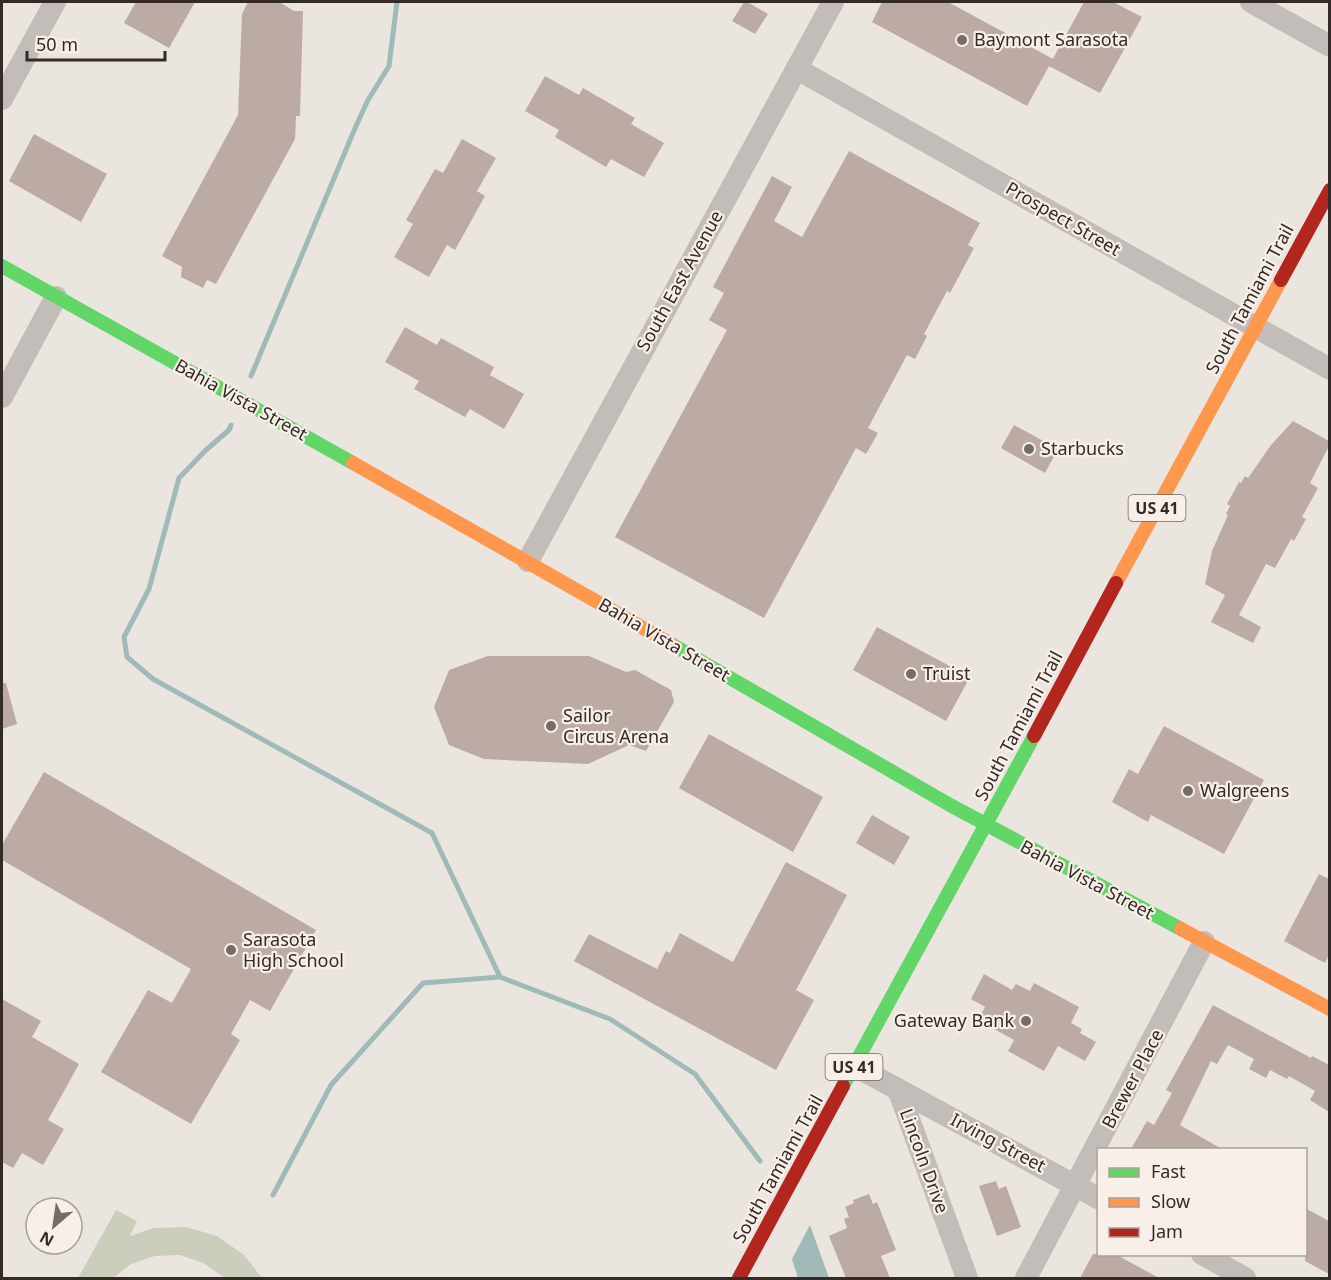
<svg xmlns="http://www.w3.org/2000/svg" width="1331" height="1280" viewBox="0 0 1331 1280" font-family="'Noto Sans',sans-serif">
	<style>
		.green { fill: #cccebc }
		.water { fill: #9fbab9 }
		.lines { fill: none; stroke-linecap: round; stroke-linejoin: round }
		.stream { stroke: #9fbab9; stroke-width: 5 }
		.building { fill: #bcaaa4 }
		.street { stroke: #c3bdb9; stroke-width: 22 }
		.fast { stroke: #63d668; stroke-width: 14 }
		.slow { stroke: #ff974d; stroke-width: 14 }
		.jam { stroke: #b3261e; stroke-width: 14 }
		.poi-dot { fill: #746c68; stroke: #f7efe8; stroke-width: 2 }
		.labels { text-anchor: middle; stroke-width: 4.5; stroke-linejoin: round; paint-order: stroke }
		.shield { fill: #f7efe8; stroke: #6e6662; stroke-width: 1.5 }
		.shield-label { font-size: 16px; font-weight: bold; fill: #342b28 }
		.poi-label { font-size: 18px; fill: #342b28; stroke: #f7efe8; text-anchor: start }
		.street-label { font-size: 18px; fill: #342b28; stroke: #f7efe8 }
	</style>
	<rect width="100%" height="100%" fill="#ebe5e0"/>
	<path class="green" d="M 116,1210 L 137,1221 L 130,1236 L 154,1228 L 186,1227 L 217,1236 L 244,1255 L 262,1278 L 225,1278 L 203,1263 L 180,1255 L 155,1256 L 131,1264 L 113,1278 L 78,1278 Z"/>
	<path class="water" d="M 810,1225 L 829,1278 L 798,1278 L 792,1259 Z"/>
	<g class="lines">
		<path class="stream" d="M 251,376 L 356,126 L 368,100 L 389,66 L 397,2
			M 231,425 L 229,430 L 206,450 L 179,478 L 149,589 L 124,637 L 127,657 L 153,679 L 432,833 L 500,977
			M 273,1195 L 331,1085 L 423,983 L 500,977 L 610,1019 L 695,1074 L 760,1161"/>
	</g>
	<path class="building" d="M 136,2 L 195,2 L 169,48 L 124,23 Z
		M 248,2 L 281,3 L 294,11 L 303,11 L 300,116 L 296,116 L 295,139 L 216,284 L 207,280 L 203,288 L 181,277 L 182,267 L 162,256 L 238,115 L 242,14 Z
		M 744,2 L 747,2 L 768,14 L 755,34 L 732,21 Z
		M 882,2 L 948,2 L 1053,59 L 1027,106 L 872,22 Z
		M 1084,2 L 1113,2 L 1142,17 L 1100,93 L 1049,66 Z
		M 545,76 L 579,95 L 583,88 L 635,118 L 631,124 L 664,143 L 644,177 L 611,159 L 606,167 L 555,137 L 559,130 L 525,111 Z
		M 34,134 L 107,174 L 81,222 L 9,181 Z
		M 462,139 L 496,158 L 477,191 L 485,196 L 455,250 L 447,245 L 429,277 L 394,257 L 413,224 L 406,220 L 435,169 L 443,173 Z
		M 849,151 L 980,223 L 968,245 L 974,248 L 950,293 L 947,291 L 924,334 L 927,336 L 915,359 L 907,355 L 868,428 L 878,433 L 866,454 L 856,448 L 764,618 L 615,537 L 727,330 L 709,320 L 724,293 L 713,287 L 772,176 L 792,187 L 774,221 L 802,237 Z
		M 405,327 L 437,345 L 441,338 L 494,367 L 490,375 L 524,394 L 504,429 L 470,409 L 465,417 L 414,389 L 419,381 L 385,362 Z
		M 1293,421 L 1329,441 L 1329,446 L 1310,483 L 1318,488 L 1302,517 L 1306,519 L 1294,541 L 1291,539 L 1275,568 L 1266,564 L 1239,615 L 1261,627 L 1253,643 L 1211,622 L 1225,595 L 1205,584 L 1212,551 L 1228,515 L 1226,514 L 1230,506 L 1227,504 L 1239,482 L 1241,483 L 1245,476 L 1248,478 L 1271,445 Z
		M 1014,425 L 1058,449 L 1045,473 L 1001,448 Z
		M 877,627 L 970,677 L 946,721 L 853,670 Z
		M 488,656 L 589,656 L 626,672 L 635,670 L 671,690 L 674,702 L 646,751 L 629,745 L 588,764 L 484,759 L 449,745 L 434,707 L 449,670 Z
		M 2,683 L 6,683 L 17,724 L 2,729 Z
		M 1164,726 L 1264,780 L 1224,854 L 1151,815 L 1148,822 L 1112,802 L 1129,769 L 1138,774 Z
		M 709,734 L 823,797 L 793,852 L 679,788 Z
		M 44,772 L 316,930 L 270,1011 L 250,1000 L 231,1034 L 240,1040 L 191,1124 L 101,1072 L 148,990 L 172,1003 L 191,969 L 2,860 L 2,845 Z
		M 872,815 L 910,837 L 894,865 L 856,843 Z
		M 786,862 L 847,895 L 796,990 L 814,1000 L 776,1070 L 574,961 L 589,934 L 657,969 L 666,951 L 670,953 L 680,933 L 733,962 Z
		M 1319,874 L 1329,879 L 1329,955 L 1325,963 L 1284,941 Z
		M 984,974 L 1012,990 L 1016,984 L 1030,991 L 1034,983 L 1079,1007 L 1071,1023 L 1082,1029 L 1080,1033 L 1096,1042 L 1085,1061 L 1058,1046 L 1044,1071 L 1008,1051 L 1014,1040 L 978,1020 L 985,1007 L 971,999 Z
		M 2,999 L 41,1021 L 32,1037 L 79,1064 L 48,1120 L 64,1129 L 43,1165 L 22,1153 L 13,1168 L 2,1162 Z
		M 1213,1005 L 1311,1058 L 1312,1056 L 1329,1065 L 1329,1112 L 1310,1100 L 1315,1091 L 1289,1076 L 1287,1079 L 1270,1070 L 1266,1078 L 1249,1069 L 1254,1059 L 1228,1045 L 1217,1064 L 1211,1061 L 1180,1125 L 1222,1149 L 1131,1149 L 1147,1121 L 1154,1125 L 1172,1093 L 1166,1090 Z
		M 996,1181 L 999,1189 L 1006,1186 L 1021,1227 L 997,1236 L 979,1186 Z
		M 869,1194 L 873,1204 L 877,1202 L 896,1250 L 881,1256 L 890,1278 L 846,1278 L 829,1236 L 847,1228 L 844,1219 L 849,1217 L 845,1207 L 854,1203 L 853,1200 Z
		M 1305,1208 L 1329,1221 L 1329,1274 L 1305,1261 Z
		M 1093,1254 L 1115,1254 L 1159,1278 L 1080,1278 Z"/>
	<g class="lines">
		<path class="street" d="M 1251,2 L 1330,46
			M 797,69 L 1330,369
			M 2,99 L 55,2
			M 2,397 L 56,297
			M 528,561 L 833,2
			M 855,1066 L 1098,1198
			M 898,1089 L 967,1278
			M 1202,1254 L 1245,1278
			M 1026,1278 L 1204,942"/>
		<path class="fast" d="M 2,266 L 353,463
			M 673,645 L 950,805 L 1181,929
			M 843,1086 L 1034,736"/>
		<path class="slow" d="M 353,463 L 673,645
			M 1116,583 L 1281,280
			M 1181,929 L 1330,1009"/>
		<path class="jam" d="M 1281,280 L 1330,190
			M 1034,736 L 1116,583
			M 739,1278 L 843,1086"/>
	</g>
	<g class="poi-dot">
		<circle cx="962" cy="40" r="6"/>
		<circle cx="1029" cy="449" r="6"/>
		<circle cx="911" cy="674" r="6"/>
		<circle cx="551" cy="726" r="6"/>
		<circle cx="1188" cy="791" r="6"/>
		<circle cx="231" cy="950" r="6"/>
		<circle cx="1026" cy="1021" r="6"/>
	</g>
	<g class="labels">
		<g class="shield">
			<rect x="1128.5" y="495" width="57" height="26" rx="4.5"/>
			<rect x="825.5" y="1054" width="57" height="26" rx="4.5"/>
		</g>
		<g class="shield-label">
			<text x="1157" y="514">US 41</text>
			<text x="854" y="1073">US 41</text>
		</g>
		<g class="poi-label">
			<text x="974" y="46">Baymont Sarasota</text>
			<text x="1041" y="455">Starbucks</text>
			<text x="923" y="680">Truist</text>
			<text x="563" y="722">Sailor<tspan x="563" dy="21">Circus Arena</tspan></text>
			<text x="1200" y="797">Walgreens</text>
			<text x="243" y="946">Sarasota<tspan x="243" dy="21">High School</tspan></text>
			<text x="1014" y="1027" text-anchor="end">Gateway Bank</text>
		</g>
		<g class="street-label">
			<text transform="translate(1063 219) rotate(30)" y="6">Prospect Street</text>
			<text transform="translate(680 281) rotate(-61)" y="6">South East Avenue</text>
			<text transform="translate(1250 299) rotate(-62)" y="6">South Tamiami Trail</text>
			<text transform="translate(241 400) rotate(29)" y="6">Bahia Vista Street</text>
			<text transform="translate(664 640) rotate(30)" y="6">Bahia Vista Street</text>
			<text transform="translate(1019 726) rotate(-62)" y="6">South Tamiami Trail</text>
			<text transform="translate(1087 880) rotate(28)" y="6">Bahia Vista Street</text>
			<text transform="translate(1133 1079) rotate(-62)" y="6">Brewer Place</text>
			<text transform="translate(998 1143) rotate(28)" y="6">Irving Street</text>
			<text transform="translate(924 1161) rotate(70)" y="6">Lincoln Drive</text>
			<text transform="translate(778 1169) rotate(-61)" y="6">South Tamiami Trail</text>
		</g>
	</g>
	<rect width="1331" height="1280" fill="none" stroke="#342b28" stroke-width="6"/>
	<rect x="1097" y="1148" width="210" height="108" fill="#f7efe8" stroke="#a9a19b" stroke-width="1.5"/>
	<rect x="1109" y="1168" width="30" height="9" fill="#63d668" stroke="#a9a19b" stroke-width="1.5"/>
	<text x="1151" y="1178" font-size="18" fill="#342b28">Fast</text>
	<rect x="1109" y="1198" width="30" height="9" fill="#ff974d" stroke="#a9a19b" stroke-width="1.5"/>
	<text x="1151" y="1208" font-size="18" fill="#342b28">Slow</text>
	<rect x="1109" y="1228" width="30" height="9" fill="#b3261e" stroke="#a9a19b" stroke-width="1.5"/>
	<text x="1151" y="1238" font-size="18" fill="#342b28">Jam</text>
	<g transform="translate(54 1226) rotate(209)"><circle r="28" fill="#f7efe8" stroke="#a9a19b" stroke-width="1.5"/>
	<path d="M0-4.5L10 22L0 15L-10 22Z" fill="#746c68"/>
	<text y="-9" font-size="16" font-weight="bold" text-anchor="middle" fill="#342b28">N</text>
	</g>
	<path d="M27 51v9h138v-9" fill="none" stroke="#342b28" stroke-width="3"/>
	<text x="36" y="51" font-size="18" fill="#342b28" stroke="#f7efe8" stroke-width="4.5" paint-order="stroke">50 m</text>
</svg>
